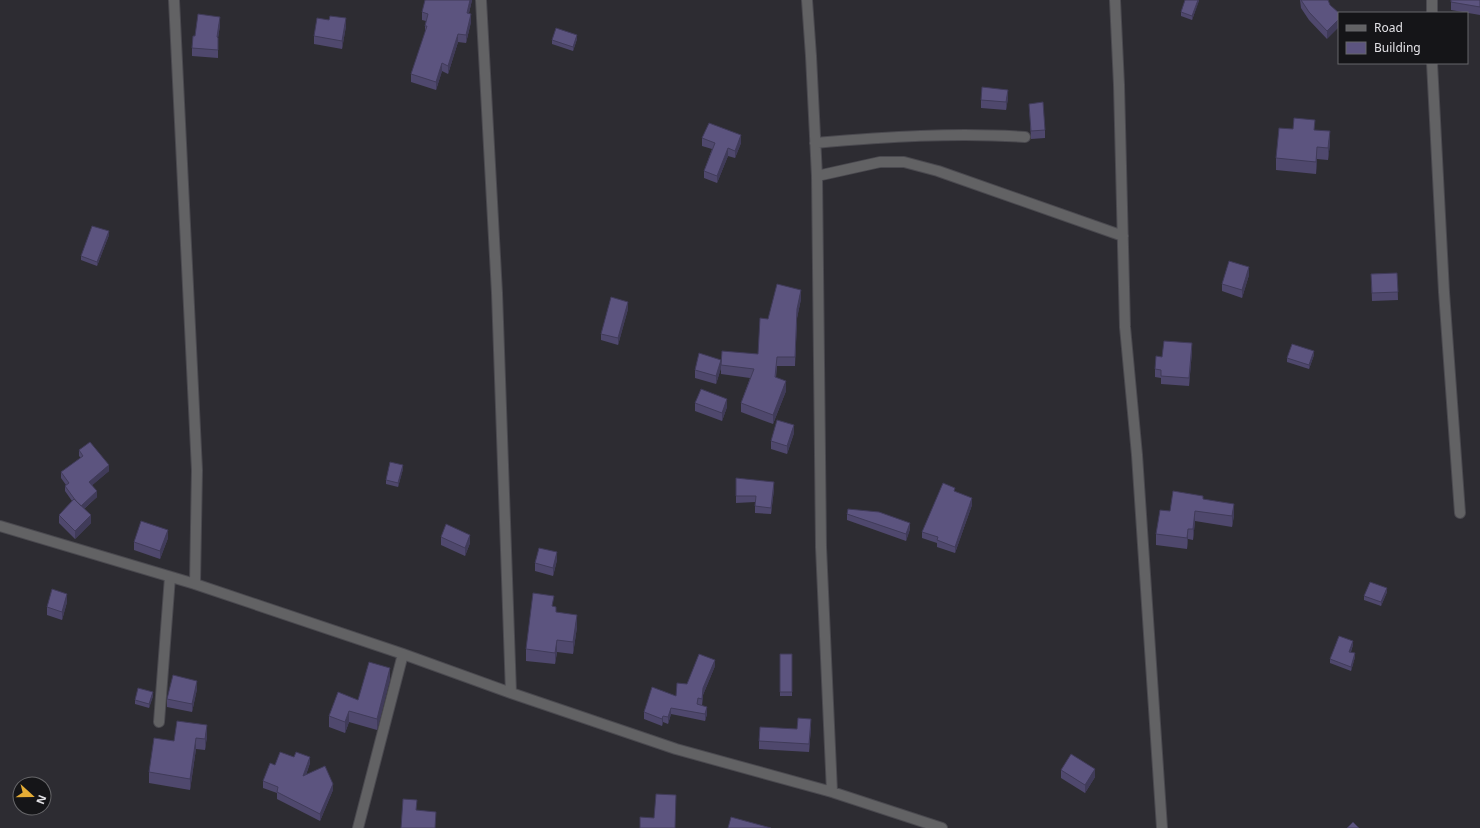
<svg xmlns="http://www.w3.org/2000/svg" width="1480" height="828" viewBox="0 0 1480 828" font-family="'Noto Sans',sans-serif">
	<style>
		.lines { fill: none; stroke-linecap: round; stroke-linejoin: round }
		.minor-casing { stroke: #4a494f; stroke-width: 12 }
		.minor { stroke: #626264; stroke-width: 10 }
		.wall { fill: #4f486d }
		.shaded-wall { fill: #403b59 }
		.building { fill: #5c547f; stroke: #403b59 }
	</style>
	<rect width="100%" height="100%" fill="#2d2c32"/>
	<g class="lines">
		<defs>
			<path id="minor" d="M 174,0 L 197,470 L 195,584
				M 481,0 L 497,293 L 511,693
				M 807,0 L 811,56 L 817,176 L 821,547 L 832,792
				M 1115,0 L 1119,85 L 1125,327 L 1137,455 L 1162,828
				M 1432,0 L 1432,13
				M 1432,63 L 1444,292 L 1460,513
				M 815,143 C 885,137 956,132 1025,137
				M 817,176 L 880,162 L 904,162 L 938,171 L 1123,236
				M 0,526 L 195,584 L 403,654 L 511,693 L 676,749 L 832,792 L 942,828
				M 159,722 L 170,577
				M 358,828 L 403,654"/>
		</defs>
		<use href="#minor" class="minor-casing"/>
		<use href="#minor" class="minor"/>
	</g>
	<path class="wall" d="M 472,0 L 469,13 L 471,22 L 466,43 L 458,42 L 448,74 L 442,71 L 436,90 L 411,82 L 411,74 L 425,33 L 425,26 L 426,21 L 422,20 L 422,12 Z
		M 1199,0 L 1192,20 L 1181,16 L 1181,12 Z
		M 1300,0 L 1328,0 L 1327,39 L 1309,20 L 1301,8 Z
		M 1480,0 L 1480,15 L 1451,10 L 1451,2 Z
		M 220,25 L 218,38 L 218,58 L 192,56 L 192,48 L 195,36 Z
		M 346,26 L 342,49 L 314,44 L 314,36 Z
		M 577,39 L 573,51 L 552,44 L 552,40 Z
		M 1008,98 L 1006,110 L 981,108 L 981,100 Z
		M 1029,104 L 1045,130 L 1045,138 L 1031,139 Z
		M 1293,129 L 1315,130 L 1330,143 L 1328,160 L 1317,159 L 1316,174 L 1276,170 L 1276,158 Z
		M 702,138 L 741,143 L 735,158 L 728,156 L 717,183 L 704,178 L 704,171 L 712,149 L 702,146 Z
		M 109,235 L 97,266 L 81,260 L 81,256 Z
		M 1397,273 L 1398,300 L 1372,301 L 1371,274 Z
		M 1249,275 L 1242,298 L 1222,291 L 1222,284 Z
		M 801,299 L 797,318 L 795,366 L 777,366 L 776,378 L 786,391 L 773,424 L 741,412 L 741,403 L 750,378 L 721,374 L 721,368 L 716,384 L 695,378 L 695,370 L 721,365 L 758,354 L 768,319 Z
		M 628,309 L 618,345 L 601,340 L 601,334 Z
		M 1192,351 L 1189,386 L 1161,384 L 1161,378 L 1155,377 L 1155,369 L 1162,357 Z
		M 1314,355 L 1309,369 L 1287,362 L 1287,358 Z
		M 695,403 L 727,407 L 722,421 L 695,411 Z
		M 794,433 L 787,454 L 771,449 L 771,441 Z
		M 79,450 L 109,471 L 92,485 L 97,497 L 84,509 L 91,523 L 75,539 L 59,523 L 59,515 L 72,501 L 65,491 L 65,486 L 66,485 L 61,478 L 61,472 L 81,458 L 79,456 Z
		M 403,469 L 398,487 L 386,484 L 386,480 Z
		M 736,478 L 774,489 L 771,514 L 755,513 L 755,502 L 736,503 Z
		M 955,492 L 972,505 L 955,553 L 937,547 L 937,543 L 922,538 L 922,532 Z
		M 1203,499 L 1234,515 L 1232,527 L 1195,521 L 1193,540 L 1188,539 L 1187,549 L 1156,545 L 1156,534 L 1170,511 Z
		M 847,514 L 910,529 L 906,541 L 847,520 Z
		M 441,537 L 470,543 L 465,556 L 441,545 Z
		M 168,538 L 160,559 L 134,550 L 134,542 Z
		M 557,560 L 553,576 L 535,571 L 535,563 Z
		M 1387,592 L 1381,606 L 1364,600 L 1364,596 Z
		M 67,602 L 62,620 L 47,615 L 47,607 Z
		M 554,606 L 556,612 L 577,627 L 573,654 L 557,652 L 555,664 L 526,661 L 526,649 Z
		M 1353,645 L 1351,652 L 1355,657 L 1351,671 L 1330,663 L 1330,659 Z
		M 780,654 L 792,654 L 792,696 L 780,696 Z
		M 715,666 L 703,695 L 702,705 L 707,714 L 705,721 L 671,714 L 668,724 L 663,722 L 662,726 L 644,719 L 644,712 L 676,696 L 687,684 Z
		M 390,679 L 377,730 L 349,722 L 345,733 L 329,727 L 329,716 L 358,700 Z
		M 197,689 L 192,712 L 167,707 L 167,699 Z
		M 153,696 L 149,708 L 135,704 L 135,700 Z
		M 811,727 L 809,752 L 759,749 L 759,741 L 797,729 Z
		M 207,736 L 205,750 L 196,749 L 190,790 L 149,783 L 149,772 L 174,741 Z
		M 310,763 L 306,775 L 333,790 L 320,821 L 277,799 L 277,793 L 263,788 L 263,781 L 275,765 Z
		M 1061,770 L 1095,777 L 1085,793 L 1061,778 Z"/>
	<path class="shaded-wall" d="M 470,0 L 472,0 L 467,21 L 467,13 Z
		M 1198,0 L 1199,0 L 1199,1 L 1192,20 L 1192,16 Z
		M 471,14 L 471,22 L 466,43 L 466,35 Z
		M 220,17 L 220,25 L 217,45 L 217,37 Z
		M 346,18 L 346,26 L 342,49 L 342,41 Z
		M 1339,19 L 1339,27 L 1327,39 L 1327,31 Z
		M 458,34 L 458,42 L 448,74 L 448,66 Z
		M 577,35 L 577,39 L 573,51 L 573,47 Z
		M 442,63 L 442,71 L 436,90 L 436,82 Z
		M 1008,90 L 1008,98 L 1006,110 L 1006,102 Z
		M 1330,131 L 1330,143 L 1328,160 L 1328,148 Z
		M 741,135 L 741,143 L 735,158 L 735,151 Z
		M 1317,147 L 1317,159 L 1316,174 L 1316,162 Z
		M 728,148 L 728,156 L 717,183 L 717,176 Z
		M 109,231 L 109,235 L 97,266 L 97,262 Z
		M 1249,267 L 1249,275 L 1242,298 L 1242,290 Z
		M 801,290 L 801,299 L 797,318 L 795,366 L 797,309 Z
		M 628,302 L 628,309 L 618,345 L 618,338 Z
		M 1192,343 L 1192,351 L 1189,386 L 1189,378 Z
		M 1314,351 L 1314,355 L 1309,369 L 1309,365 Z
		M 721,360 L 721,368 L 716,384 L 716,376 Z
		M 786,381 L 786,391 L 773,424 L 773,415 Z
		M 727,399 L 727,407 L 722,421 L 722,413 Z
		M 794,425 L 794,433 L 787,454 L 787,446 Z
		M 109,465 L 109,471 L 89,488 L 89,482 Z
		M 403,465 L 403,469 L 398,487 L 398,483 Z
		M 774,482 L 774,489 L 771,514 L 771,508 Z
		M 97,491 L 97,497 L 80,512 L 80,506 Z
		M 972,498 L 972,505 L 955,553 L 955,547 Z
		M 1234,504 L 1234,515 L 1232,527 L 1232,516 Z
		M 1195,511 L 1195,521 L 1193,540 L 1193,529 Z
		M 91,515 L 91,523 L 75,539 L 75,531 Z
		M 910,523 L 910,529 L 906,541 L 906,534 Z
		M 1188,529 L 1188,539 L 1187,549 L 1187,538 Z
		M 168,530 L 168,538 L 160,559 L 160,551 Z
		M 470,535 L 470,543 L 465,556 L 465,548 Z
		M 557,552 L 557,560 L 553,576 L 553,568 Z
		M 1387,588 L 1387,592 L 1381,606 L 1381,602 Z
		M 67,594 L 67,602 L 62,620 L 62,612 Z
		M 577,615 L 577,627 L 573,654 L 573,642 Z
		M 557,640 L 557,652 L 555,664 L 555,653 Z
		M 1353,641 L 1353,645 L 1349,656 L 1349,652 Z
		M 1355,653 L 1355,657 L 1351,671 L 1351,667 Z
		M 715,660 L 715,666 L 703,695 L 702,706 L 702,699 L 703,688 Z
		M 390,668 L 390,679 L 377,730 L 377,719 Z
		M 197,681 L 197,689 L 192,712 L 192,704 Z
		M 153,692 L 153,696 L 149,708 L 149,704 Z
		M 707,707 L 707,714 L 705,721 L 705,714 Z
		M 671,708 L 671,714 L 668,724 L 668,717 Z
		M 349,711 L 349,722 L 345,733 L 345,722 Z
		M 663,716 L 663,722 L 662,726 L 662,719 Z
		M 811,719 L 811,727 L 809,752 L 809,744 Z
		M 207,725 L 207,736 L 205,750 L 205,739 Z
		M 196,738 L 196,749 L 190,790 L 190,779 Z
		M 310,757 L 310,763 L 303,783 L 303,776 Z
		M 1095,769 L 1095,777 L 1085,793 L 1085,785 Z
		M 333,784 L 333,790 L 320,821 L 320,814 Z"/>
	<path class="building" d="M 425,0 L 470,0 L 467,13 L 471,14 L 466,35 L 458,34 L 448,66 L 442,63 L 436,82 L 411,74 L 427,26 L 425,26 L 428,14 L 422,12 Z
		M 1185,0 L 1198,0 L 1192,16 L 1181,12 Z
		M 1301,0 L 1328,0 L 1330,5 L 1339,13 L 1339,19 L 1327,31 L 1309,12 Z
		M 1451,0 L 1480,0 L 1480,7 L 1451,2 Z
		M 198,14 L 220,17 L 217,37 L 218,38 L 218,50 L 192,48 L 193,36 L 195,36 Z
		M 330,16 L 346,18 L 342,41 L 314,36 L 317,18 L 329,20 Z
		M 556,28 L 577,35 L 573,47 L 552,40 Z
		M 982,87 L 1008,90 L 1006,102 L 981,100 Z
		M 1043,102 L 1045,130 L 1031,131 L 1029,104 Z
		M 1294,118 L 1315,120 L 1314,130 L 1330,131 L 1328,148 L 1317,147 L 1316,162 L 1276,158 L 1279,128 L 1293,129 Z
		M 709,123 L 741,135 L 735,151 L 728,148 L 717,176 L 704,171 L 715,143 L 702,138 Z
		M 92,226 L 109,231 L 97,262 L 81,256 Z
		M 1229,261 L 1249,267 L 1242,290 L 1222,284 Z
		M 1397,273 L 1398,292 L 1372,293 L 1371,274 Z
		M 777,284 L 801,290 L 797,309 L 795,357 L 777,357 L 775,377 L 786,381 L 773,415 L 741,403 L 754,369 L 721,365 L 722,351 L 758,354 L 760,318 L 768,319 Z
		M 611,297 L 628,302 L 618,338 L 601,334 Z
		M 1164,341 L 1192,343 L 1189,378 L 1161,376 L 1161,370 L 1155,369 L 1156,356 L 1162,357 Z
		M 1292,344 L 1314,351 L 1309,365 L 1287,358 Z
		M 699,353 L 721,360 L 716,376 L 695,370 Z
		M 701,389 L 727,399 L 722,413 L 695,403 Z
		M 777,420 L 794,425 L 787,446 L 771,441 Z
		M 90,442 L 109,465 L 89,482 L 97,491 L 81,506 L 76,501 L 65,486 L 69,483 L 61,472 L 83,456 L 79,450 Z
		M 390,462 L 403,465 L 398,483 L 386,480 Z
		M 736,478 L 774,482 L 771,508 L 755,506 L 756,496 L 736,496 Z
		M 943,483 L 955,488 L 954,491 L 972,498 L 955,547 L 937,540 L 938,537 L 922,532 Z
		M 1173,491 L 1203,496 L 1203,499 L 1234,504 L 1232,516 L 1195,511 L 1193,529 L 1188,529 L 1187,538 L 1156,534 L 1160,510 L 1170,511 Z
		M 74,499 L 91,515 L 75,531 L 59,515 Z
		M 848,509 L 879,512 L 910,523 L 906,534 L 847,514 Z
		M 141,521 L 168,530 L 160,551 L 134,542 Z
		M 446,524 L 470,535 L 465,548 L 441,537 Z
		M 539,548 L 557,552 L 553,568 L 535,563 Z
		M 1370,582 L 1387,588 L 1381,602 L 1364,596 Z
		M 52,589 L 67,594 L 62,612 L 47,607 Z
		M 533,593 L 554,596 L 552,606 L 556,607 L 556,612 L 577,615 L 573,642 L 557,640 L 555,653 L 526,649 Z
		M 1339,636 L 1353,641 L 1349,652 L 1355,653 L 1351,667 L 1330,659 Z
		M 699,654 L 715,660 L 703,688 L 702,699 L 698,698 L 697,704 L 707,707 L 705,714 L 671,708 L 668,717 L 663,716 L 662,719 L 644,712 L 652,687 L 676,696 L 677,683 L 687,684 Z
		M 780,654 L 792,654 L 792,692 L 780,692 Z
		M 369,662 L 390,668 L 377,719 L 349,711 L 345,722 L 329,716 L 338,692 L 358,700 Z
		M 173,675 L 197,681 L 192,704 L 167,699 Z
		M 138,688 L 153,692 L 149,704 L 135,700 Z
		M 798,718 L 811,719 L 809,744 L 759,741 L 760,727 L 797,729 Z
		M 177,721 L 207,725 L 205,739 L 196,738 L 190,779 L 149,772 L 154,738 L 174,741 Z
		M 280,752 L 294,757 L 296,752 L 310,757 L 303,776 L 325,766 L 333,784 L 320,814 L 277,792 L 278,787 L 263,781 L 270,763 L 275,765 Z
		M 1071,754 L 1095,769 L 1085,785 L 1061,770 Z
		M 656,794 L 676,795 L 675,828 L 640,828 L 640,817 L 654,818 Z
		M 403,799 L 417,800 L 416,810 L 436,812 L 435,828 L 401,828 Z
		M 731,817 L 771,828 L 728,828 Z
		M 1353,822 L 1359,828 L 1347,828 Z"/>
	<rect x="1338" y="12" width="130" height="52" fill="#151518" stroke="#67676a"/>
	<rect x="1346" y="25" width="20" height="6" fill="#626264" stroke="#67676a"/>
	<text x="1374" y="32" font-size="12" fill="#e3e2e6">Road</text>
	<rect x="1346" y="42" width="20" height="12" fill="#5c547f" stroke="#67676a"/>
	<text x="1374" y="52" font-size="12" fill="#e3e2e6">Building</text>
	<g transform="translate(32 796) rotate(111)"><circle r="19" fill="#151518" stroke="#67676a"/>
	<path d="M0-3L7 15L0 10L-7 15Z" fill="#e5ad36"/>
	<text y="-6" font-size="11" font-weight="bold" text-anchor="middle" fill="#e3e2e6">N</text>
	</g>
</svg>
